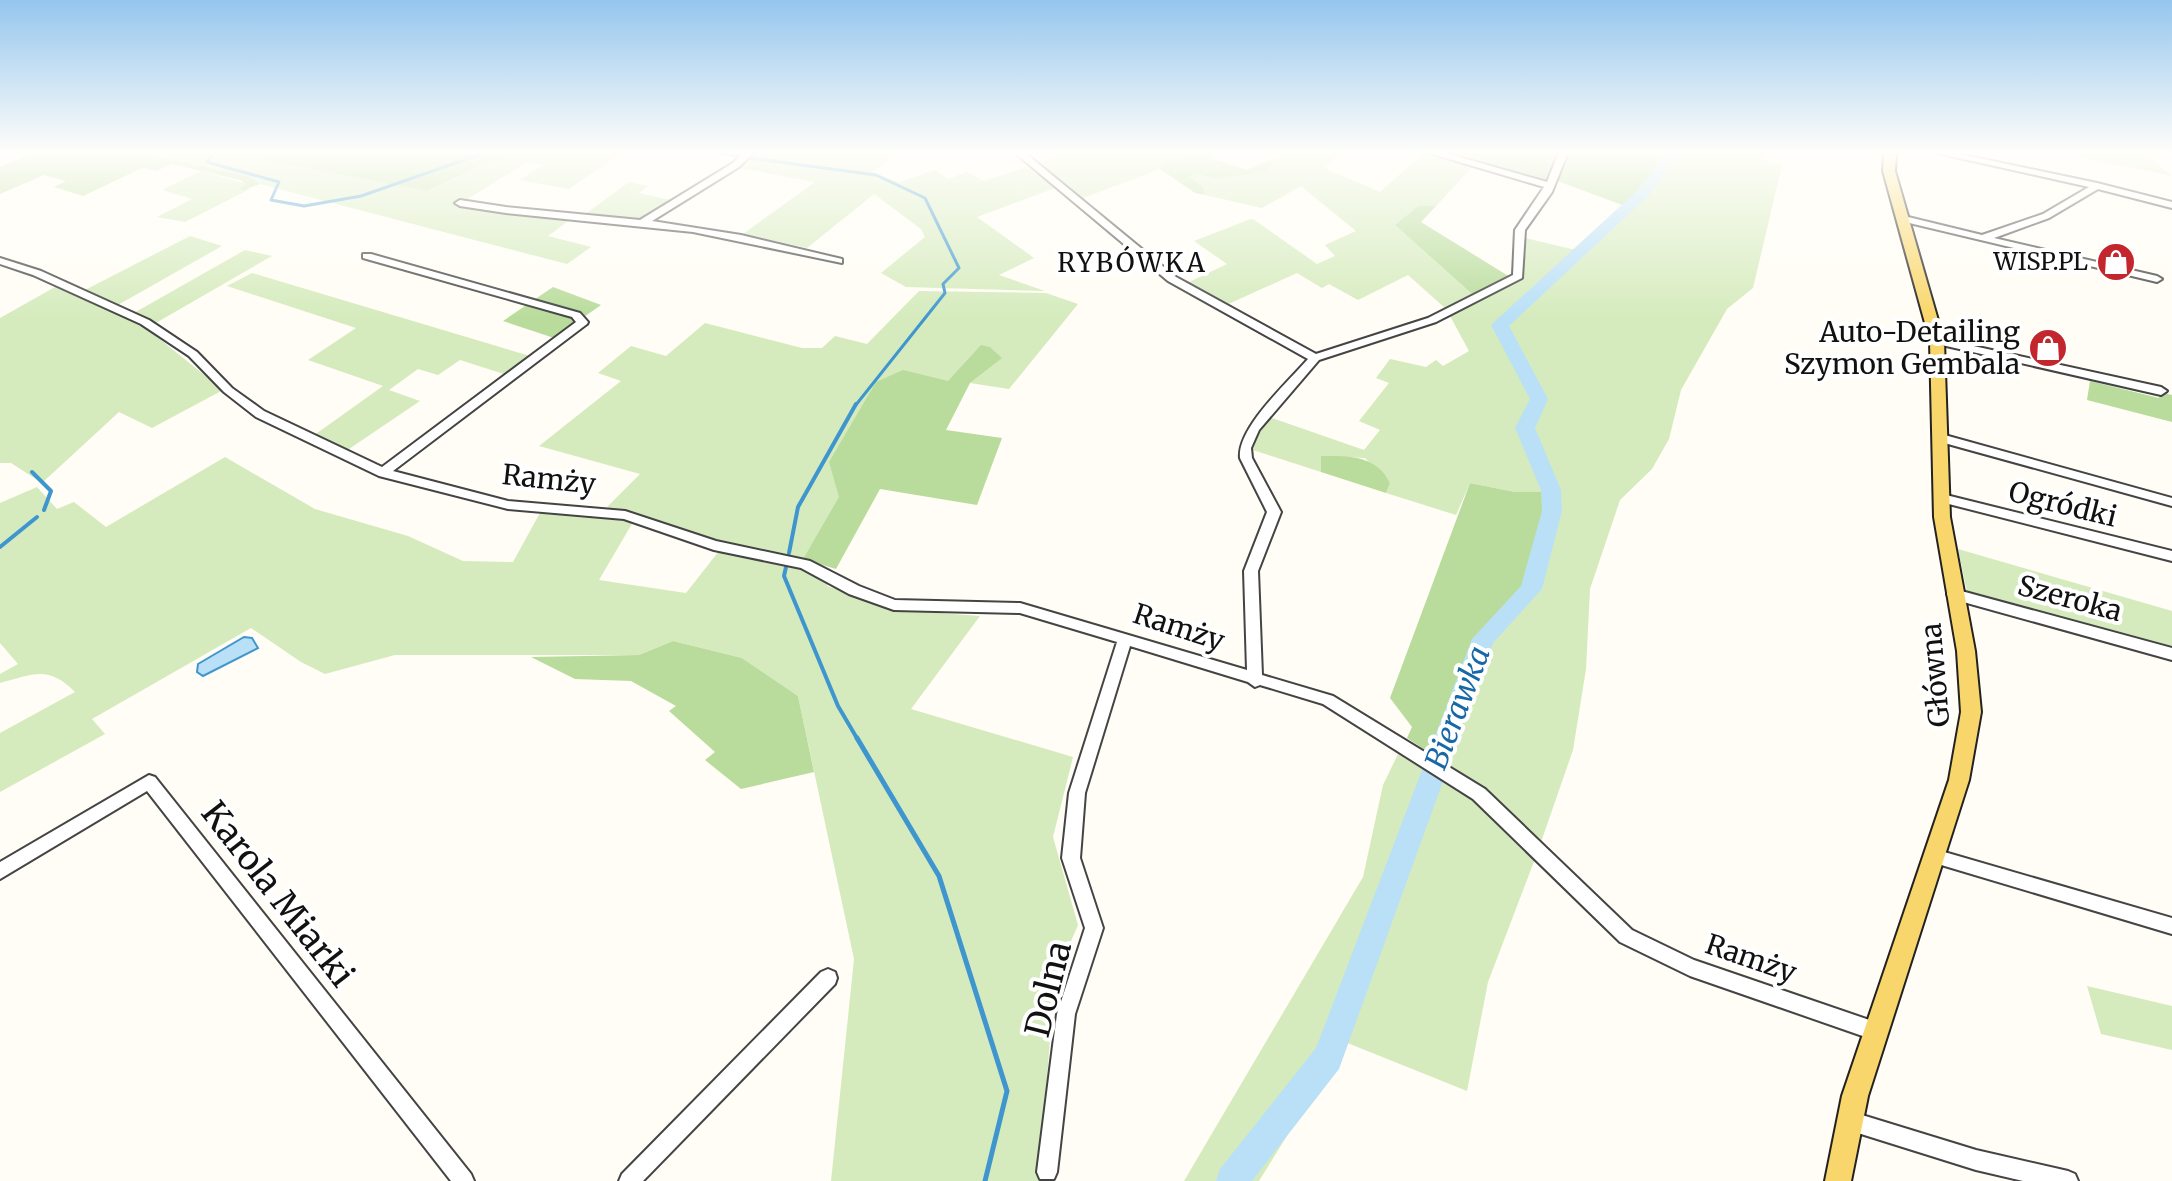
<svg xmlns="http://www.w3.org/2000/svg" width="2172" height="1181" viewBox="0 0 2172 1181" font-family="Merriweather,serif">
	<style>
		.green { fill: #d5ebbd }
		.forest { fill: #b9dc9c }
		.water { fill: #b9e0f7; stroke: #3f96cf; stroke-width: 2 }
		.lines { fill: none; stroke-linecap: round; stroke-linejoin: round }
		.stream-far2 { stroke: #3f96cf; stroke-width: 3 }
		.stream-far1 { stroke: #3f96cf; stroke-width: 4 }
		.stream { stroke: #3f96cf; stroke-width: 5 }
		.river { fill: #b9e0f7; fill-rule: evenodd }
		.building { fill: #5a524d }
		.minor-casing { stroke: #444; stroke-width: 4 }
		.major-casing { stroke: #222; stroke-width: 4 }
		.minor { fill: #fff; fill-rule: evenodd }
		.major { fill: #f9d66b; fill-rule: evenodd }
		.labels { text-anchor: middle; stroke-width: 8; stroke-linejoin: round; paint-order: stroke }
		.far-poi-label { font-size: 24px; fill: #111; stroke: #fff; text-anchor: end }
		.far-neighbourhood-label { font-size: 26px; letter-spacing: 2px; fill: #111; stroke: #fff }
		.poi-label { font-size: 28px; fill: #111; stroke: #fff; text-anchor: end }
		.street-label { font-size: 28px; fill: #111; stroke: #fff }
		.water-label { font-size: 30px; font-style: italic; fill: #1768a6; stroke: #fff }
		.near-street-label { font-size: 34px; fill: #111; stroke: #fff }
	</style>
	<rect width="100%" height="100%" fill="#fffdf5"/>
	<path class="green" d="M 176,152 L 224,152 L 427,191 L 481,165 L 526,152 L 623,152 L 569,189 L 519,180 L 546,164 L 526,163 L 464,201 L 453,200 L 471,207 L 571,219 L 548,236 L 591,247 L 567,264 L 164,159 Z
		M 754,152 L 880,152 L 890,160 L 872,172 L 899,182 L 935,170 L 948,179 L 967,172 L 983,181 L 1027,167 L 1055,188 L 977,217 L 1034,258 L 999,275 L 1045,291 L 906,287 L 881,273 L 925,237 L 921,229 L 874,194 L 807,248 L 743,234 L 815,182 L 739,168 Z
		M 1070,152 L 1175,152 L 1189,160 L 1185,163 L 1166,160 L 1160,169 L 1083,198 L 1036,163 Z
		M 1284,152 L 1341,152 L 1324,168 L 1380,192 L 1425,152 L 1474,165 L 1436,206 L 1418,206 L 1395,225 L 1472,294 L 1445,308 L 1408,275 L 1358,300 L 1329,284 L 1322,288 L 1297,273 L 1224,306 L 1185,284 L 1227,264 L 1194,241 L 1248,220 L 1253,219 L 1317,264 L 1335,256 L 1325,245 L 1356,231 L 1301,186 L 1262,208 L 1205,195 L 1203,187 L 1188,176 L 1197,173 L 1214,179 L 1265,172 L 1276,157 Z
		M 1669,152 L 1763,152 L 1762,161 L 1782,165 L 1753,288 L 1727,309 L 1681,390 L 1669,439 L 1652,469 L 1620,500 L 1590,589 L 1586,669 L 1573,750 L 1540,845 L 1439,761 L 1485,641 L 1535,586 L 1555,512 L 1549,479 L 1548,492 L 1515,492 L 1470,483 L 1456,515 L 1386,493 L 1390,483 L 1365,458 L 1321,456 L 1321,472 L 1250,449 L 1267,420 L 1272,418 L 1364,450 L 1380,430 L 1359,421 L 1389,383 L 1376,378 L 1390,359 L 1426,367 L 1436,360 L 1443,366 L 1469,351 L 1450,316 L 1521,279 L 1525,238 L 1576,250 L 1497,325 L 1512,360 L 1520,350 L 1506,326 L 1658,178 L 1678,155 L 1666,159 Z
		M 2055,152 L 2143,152 L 2172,176 Z
		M 201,171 L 247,184 L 240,188 L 250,189 L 185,222 L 157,217 L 192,199 L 162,190 Z
		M 629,182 L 648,186 L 639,193 L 671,200 L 642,220 L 584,215 Z
		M 190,236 L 222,246 L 116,306 L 83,291 Z
		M 245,250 L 272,256 L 154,324 L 132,314 Z
		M 252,273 L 530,356 L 507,375 L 460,360 L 438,375 L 418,369 L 389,390 L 420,401 L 346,451 L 313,436 L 383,386 L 308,360 L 356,328 L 227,286 Z
		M 55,287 L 141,324 L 223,390 L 152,428 L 119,412 L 42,483 L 11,463 L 0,463 L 0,318 Z
		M 919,291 L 1046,293 L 1078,304 L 1009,389 L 970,383 L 1001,358 L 948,381 L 876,382 L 861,411 L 840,497 L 803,559 L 713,542 L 607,507 L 640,474 L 539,446 L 621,381 L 598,373 L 631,346 L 666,356 L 705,323 L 802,348 L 822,348 L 835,336 L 867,344 Z
		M 225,457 L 315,509 L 408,536 L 463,561 L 513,562 L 541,511 L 633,522 L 599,580 L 686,593 L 719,551 L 798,567 L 829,581 L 827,586 L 897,610 L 980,616 L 911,709 L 1073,757 L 1053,837 L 1078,925 L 1054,980 L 1040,1181 L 831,1181 L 854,959 L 798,696 L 742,658 L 673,641 L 639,655 L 395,655 L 325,674 L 301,662 L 251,628 L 92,719 L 105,734 L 0,792 L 0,733 L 75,692 C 48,665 34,674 0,683 L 0,674 L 18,664 L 0,643 L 0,503 L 37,487 L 57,509 L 74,502 L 106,527 Z
		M 1958,549 L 2172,611 L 2172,652 L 1967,592 Z
		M 1398,754 L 1472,800 L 1535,859 L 1488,982 L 1467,1091 L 1345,1042 L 1259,1181 L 1184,1181 L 1363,877 L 1383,785 Z
		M 2087,986 L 2172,1006 L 2172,1050 L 2101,1034 Z"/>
	<path class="forest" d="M 33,152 L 139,152 L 250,177 L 260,184 L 244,190 L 239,189 L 246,184 L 240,180 L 172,164 L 156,171 L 142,168 L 83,196 L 54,187 L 66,181 L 44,175 L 0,194 L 0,167 Z
		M 224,152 L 526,152 L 481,165 L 427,191 Z
		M 1175,152 L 1219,152 L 1212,158 L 1247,170 L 1276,157 L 1266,172 L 1214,179 L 1197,173 L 1189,176 L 1203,187 L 1205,195 L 1195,193 L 1160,169 L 1165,160 L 1189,161 Z
		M 1436,152 L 1669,152 L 1625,206 L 1560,182 L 1533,180 Z
		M 1418,206 L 1436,206 L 1421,222 L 1510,277 L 1472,294 L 1395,225 Z
		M 553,287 L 601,305 L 554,338 L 503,321 Z
		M 981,345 L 990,347 L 1002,358 L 970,383 L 946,430 L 1002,438 L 977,505 L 880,489 L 836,569 L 803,559 L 839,497 L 829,462 L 876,382 L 903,370 L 948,381 Z
		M 2090,381 L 2159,398 L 2159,392 L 2172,395 L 2172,422 L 2087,400 Z
		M 1321,456 C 1350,456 1376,455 1390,483 L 1386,493 L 1321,472 Z
		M 1470,483 L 1515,492 L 1548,492 L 1526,586 L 1479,636 L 1437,758 L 1407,738 L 1412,727 L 1390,698 Z
		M 673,641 L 742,658 L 798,696 L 814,772 L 741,789 L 705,760 L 715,752 L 669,711 L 676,706 L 631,681 L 575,679 L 531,657 L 639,655 Z"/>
	<path class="water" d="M 244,637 L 252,638 L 258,648 L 203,676 L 197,672 L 198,664 Z"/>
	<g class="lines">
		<path class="stream-far2" d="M 214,152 L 207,162 L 279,182 L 271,200 L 304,206 L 361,196 L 487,152
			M 711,152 L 738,156
			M 750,158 L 876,175 L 925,198 L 959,268 L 943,284 L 945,293 L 855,406"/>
		<path class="stream-far1" d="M 32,472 L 51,491 L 44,510
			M 0,547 L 37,517
			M 789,553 L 798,507 L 856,404
			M 786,567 L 784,576 L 838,706 L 858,740"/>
		<path class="stream" d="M 857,738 L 939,876 L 1007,1091 L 985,1181"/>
		<path class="river" d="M 1666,152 L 1681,152 L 1650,194 L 1509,326 L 1548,399 L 1535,428 L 1561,490 L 1562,511 L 1542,589 L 1493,643 L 1339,1069 L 1252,1181 L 1216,1181 L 1220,1169 L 1316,1048 L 1472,639 L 1521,586 L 1542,511 L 1541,490 L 1515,428 L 1530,399 L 1491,325 L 1640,188 Z"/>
	</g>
	<path class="building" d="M 2039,340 L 2056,343 L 2058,361 L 2041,358 Z"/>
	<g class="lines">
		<defs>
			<path id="minor" d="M 744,152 L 754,152 L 739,167 L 652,221 L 741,235 L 842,259 L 842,263 L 693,232 L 506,213 L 460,206 L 455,203 L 460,200 L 506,207 L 640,220 L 733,163 Z
				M 1014,152 L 1024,152 L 1176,277 L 1316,354 L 1428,318 L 1513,275 L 1515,230 L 1544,187 L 1426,152 L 1441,152 L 1547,182 L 1559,152 L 1568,152 L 1552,192 L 1525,230 L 1522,278 L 1436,322 L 1319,360 L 1259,430 L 1251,448 L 1252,458 L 1281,512 L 1258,571 L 1262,675 L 1333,696 L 1485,789 L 1632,930 L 1694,960 L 1884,1025 L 1887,1032 L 1884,1039 L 1877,1041 L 1690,976 L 1620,942 L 1473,799 L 1323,704 L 1260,685 L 1255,687 L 1248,682 L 1130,646 L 1085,793 L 1080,858 L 1103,928 L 1075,1014 L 1057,1172 L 1054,1179 L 1040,1179 L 1037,1172 L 1057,1014 L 1085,928 L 1062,858 L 1069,793 L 1117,642 L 1020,613 L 894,610 L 849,594 L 801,568 L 714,550 L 624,519 L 508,509 L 379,476 L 256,417 L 224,392 L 189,356 L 141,324 L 33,275 L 0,264 L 0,258 L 41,271 L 149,320 L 197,352 L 232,388 L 264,411 L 382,467 L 576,322 L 572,317 L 363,258 L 363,254 L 371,254 L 580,313 L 588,322 L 587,324 L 393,471 L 508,501 L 625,511 L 716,541 L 810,561 L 859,586 L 895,600 L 1020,603 L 1247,670 L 1244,571 L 1267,512 L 1240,458 C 1237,428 1288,382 1308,359 L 1168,281 Z
				M 1932,152 L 1950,152 L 2097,183 L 2172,202 L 2172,208 L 2098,189 L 2049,218 L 1994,238 L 2157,276 L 2162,279 L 2157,282 L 1901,221 L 1899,219 L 1904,216 L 1982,235 L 2043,214 L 2089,187 Z
				M 1937,338 L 2161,387 L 2167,391 L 2161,395 L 1933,343 L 1931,341 Z
				M 1941,434 L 2172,498 L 2172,506 L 1937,441 L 1935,438 L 1937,435 Z
				M 1942,494 L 2172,551 L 2172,561 L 1937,501 L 1936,498 Z
				M 1954,589 L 2172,648 L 2172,660 L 1949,598 L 1947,594 L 1949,590 Z
				M 149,775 L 155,777 L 471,1174 L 474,1181 L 451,1181 L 147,791 L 0,879 L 0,862 Z
				M 1934,849 L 2172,918 L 2172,934 L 1928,861 L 1925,856 L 1928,851 Z
				M 828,969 L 835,972 L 837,978 L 835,984 L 643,1181 L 619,1181 L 622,1174 L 821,972 Z
				M 1849,1111 L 1976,1150 L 2068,1171 L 2075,1174 L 2078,1181 L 2023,1181 L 1976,1170 L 1842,1128 L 1839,1121 L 1842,1114 Z"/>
			<path id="major" d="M 1884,152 L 1896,152 L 1895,171 L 1944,341 L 1950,517 L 1975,651 L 1981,712 L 1969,780 L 1868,1096 L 1851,1181 L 1825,1181 L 1842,1096 L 1949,780 L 1961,712 L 1957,651 L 1934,517 L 1930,341 L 1883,171 Z"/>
		</defs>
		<use href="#minor" class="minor-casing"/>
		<use href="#major" class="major-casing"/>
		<use href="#minor" class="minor"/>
		<use href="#major" class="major"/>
	</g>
	<linearGradient id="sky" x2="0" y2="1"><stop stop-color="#95c6ee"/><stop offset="0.48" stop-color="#fffefa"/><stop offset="1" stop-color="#fffefa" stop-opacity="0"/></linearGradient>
	<rect width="2172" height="318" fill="url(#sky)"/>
	<defs>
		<symbol id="shop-disc" viewBox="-11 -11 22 22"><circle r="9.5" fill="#c4262e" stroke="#fff"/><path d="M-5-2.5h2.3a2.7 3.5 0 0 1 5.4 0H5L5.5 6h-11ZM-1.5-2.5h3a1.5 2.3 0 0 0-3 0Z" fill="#fff"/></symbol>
	</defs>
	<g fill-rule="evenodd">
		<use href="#shop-disc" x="2094" y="240" width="44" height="44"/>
		<use href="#shop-disc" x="2026" y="326" width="44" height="44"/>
	</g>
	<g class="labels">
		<g class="far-poi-label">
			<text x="2088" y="270">WISP.PL</text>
		</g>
		<g class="far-neighbourhood-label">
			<text x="1132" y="272">RYBÓWKA</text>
		</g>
		<g class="poi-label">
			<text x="2020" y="342">Auto-Detailing<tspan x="2020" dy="32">Szymon Gembala</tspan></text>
		</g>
		<g class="street-label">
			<text transform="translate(549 479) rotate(6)" y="10">Ramży</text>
			<text transform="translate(2063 504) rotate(14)" y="10">Ogródki</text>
			<text transform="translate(2070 598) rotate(15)" y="10">Szeroka</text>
			<text transform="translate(1179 627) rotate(18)" y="10">Ramży</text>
			<text transform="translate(1935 675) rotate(-95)" y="10">Główna</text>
			<text transform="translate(1751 958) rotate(19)" y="10">Ramży</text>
		</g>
		<g class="water-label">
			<text transform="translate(1458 708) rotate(-69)" y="10">Bierawka</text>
		</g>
		<g class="near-street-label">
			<text transform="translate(278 894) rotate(52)" y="12">Karola Miarki</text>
			<text transform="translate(1048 989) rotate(-76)" y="12">Dolna</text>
		</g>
	</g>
</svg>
